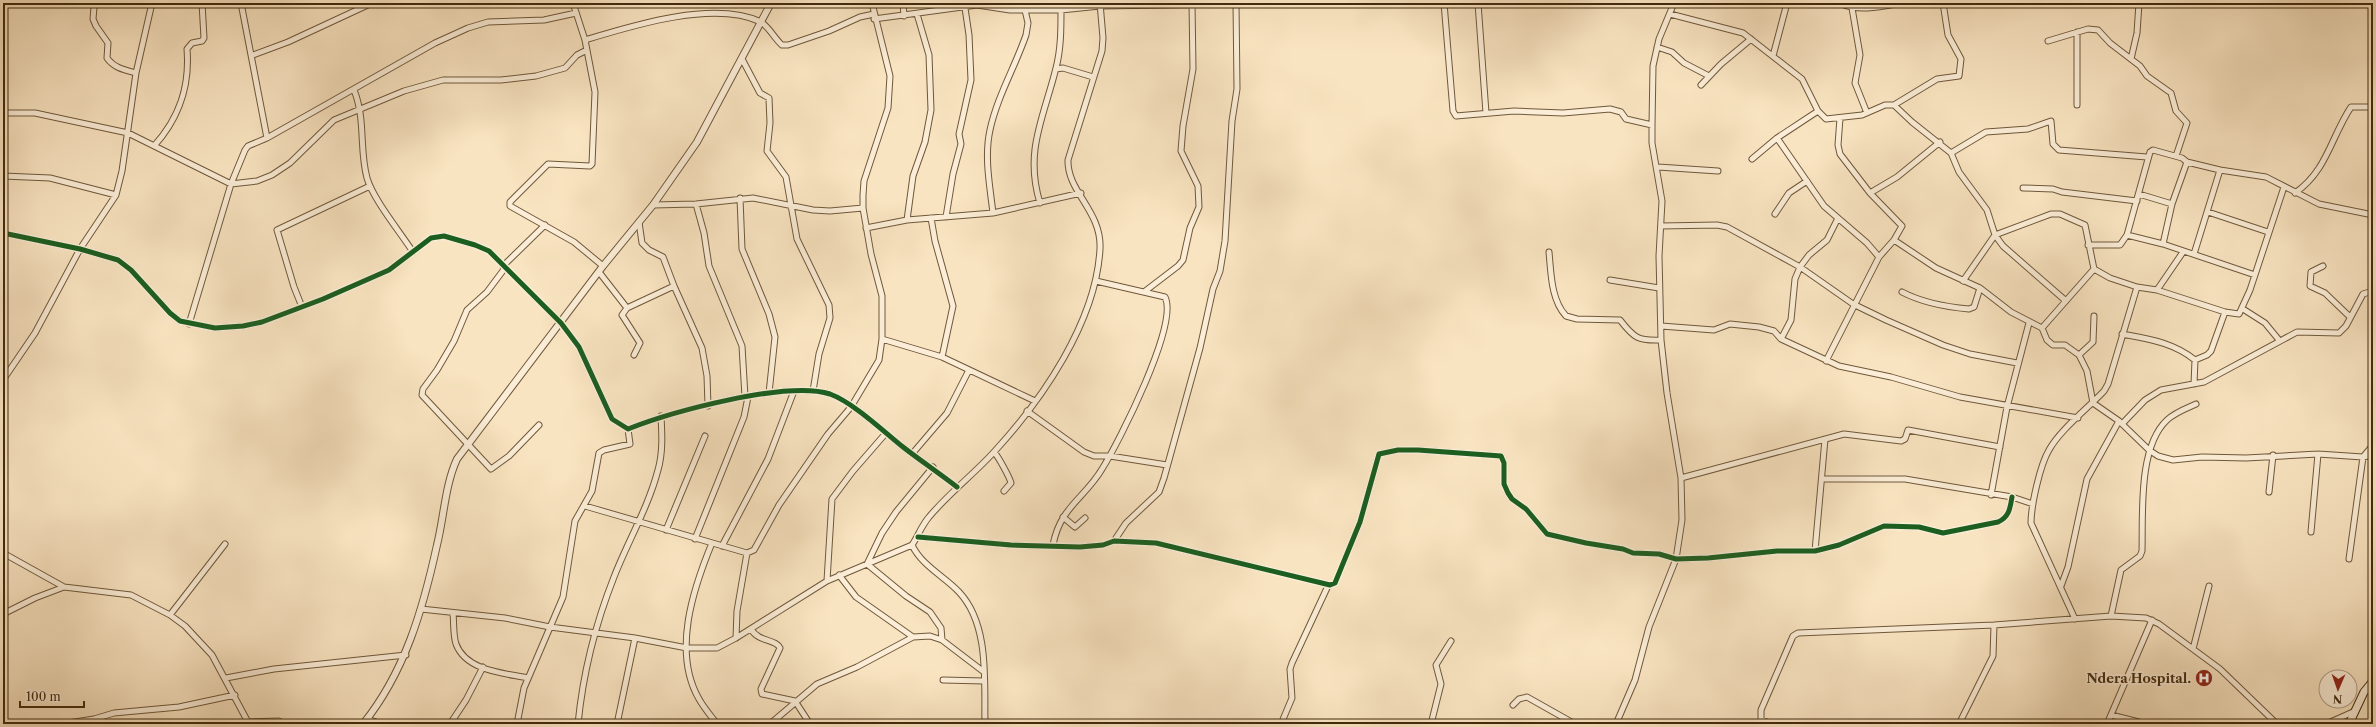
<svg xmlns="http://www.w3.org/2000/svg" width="2376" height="727" viewBox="0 0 2376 727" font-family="'Libre Caslon Text',serif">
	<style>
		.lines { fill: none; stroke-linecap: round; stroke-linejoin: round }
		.minor-casing { stroke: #6f583a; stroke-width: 7 }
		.tertiary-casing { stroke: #6f583a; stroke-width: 8 }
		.secondary-casing { stroke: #412a0d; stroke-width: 9 }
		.minor { stroke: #fbedd7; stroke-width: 5 }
		.tertiary { stroke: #fbedd7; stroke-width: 6 }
		.secondary { stroke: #fbedd7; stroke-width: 7 }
		.cycleway-casing { stroke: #fbedd7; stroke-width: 8 }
		.cycleway { stroke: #1b5e20; stroke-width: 5 }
		.labels { text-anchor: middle; stroke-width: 3.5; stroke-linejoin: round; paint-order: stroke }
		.poi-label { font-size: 13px; font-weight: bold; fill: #412a0d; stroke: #fbedd7; text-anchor: end }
	</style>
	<rect width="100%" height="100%" fill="#f9e4c1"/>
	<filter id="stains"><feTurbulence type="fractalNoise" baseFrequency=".005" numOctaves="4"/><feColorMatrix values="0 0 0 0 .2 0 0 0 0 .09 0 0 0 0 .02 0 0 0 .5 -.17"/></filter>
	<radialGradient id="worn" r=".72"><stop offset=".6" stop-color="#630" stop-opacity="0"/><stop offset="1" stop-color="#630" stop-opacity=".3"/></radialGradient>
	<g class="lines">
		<defs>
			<path id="minor" d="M 91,3 L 94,7 L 93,19 L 96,26 L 108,43 L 107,58 C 114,68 125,70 136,73
				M 573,3 L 585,40 L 595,92 L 592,164 L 590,166 L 548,164 L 510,202 L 510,206 L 574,242 L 603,266
				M 903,3 L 904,16
				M 1444,3 L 1453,111 L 1456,116 L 1514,111 L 1563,113 L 1610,109 L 1621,112 L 1626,119 L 1652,125
				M 1478,3 L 1486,113
				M 1839,3 C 1859,12 1880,7 1901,3
				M 1852,8 L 1860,55 L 1855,83 L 1867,113
				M 1670,14 L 1743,33 L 1802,79 L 1818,111 L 1826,119 L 1862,115 L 1885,105 L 1894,105 L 1912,122 L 1951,153 L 1959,172 L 1987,210 L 1995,235 L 2003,246 L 2066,301
				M 874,19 L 977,5 L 1010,10 L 1061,10 L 1100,6 L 1236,4
				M 585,40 C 634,25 714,0 761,22 C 770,28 774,38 782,45 L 788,45 L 829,31 L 860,17 L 874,14
				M 2048,41 L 2088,29 L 2098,30 L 2110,43 L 2140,66 L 2147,76 L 2171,93 L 2176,111 L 2187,123 L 2176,156
				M 1657,47 L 1672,52 L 1684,63 L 1709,76
				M 253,55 L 288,42 L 372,3
				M 1773,56 L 1787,3
				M 742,59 L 760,93 L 769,98 L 770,123 L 767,151 L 786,177 L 797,239 L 829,305 L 830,318 L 819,354 L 813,391
				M 2131,59 L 2137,33 L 2139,3
				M 1056,69 L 1063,68 L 1093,77
				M 1701,85 L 1721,64 L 1751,39
				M 354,90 C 366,120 359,149 367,178 C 373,199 400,232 413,252
				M 1894,105 L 1937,79 L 1959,76 L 1961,59 L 1948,35 L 1943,3
				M 2077,105 L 2077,32
				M 3,113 L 35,113 L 128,133 L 231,184 L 257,181 L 272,175 L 290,163 L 334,120 L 404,91 L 443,80 L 501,80 L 536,76 L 565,68 L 577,55 L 587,50
				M 267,138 L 435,43 L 468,28 L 488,22 L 544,20 L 576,13
				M 1777,138 L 1824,206 L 1867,243 L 1879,257
				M 154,146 C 180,117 190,86 187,49 L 192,43 L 202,41 L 204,38 L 202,3
				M 1951,153 L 1986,132 L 2028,129 L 2051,121 L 2053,144 L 2059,150 L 2147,157
				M 1752,159 L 1777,138 L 1818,111
				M 1658,167 L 1718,171
				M 2220,170 L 2266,177 L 2319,204 L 2373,215
				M 3,176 L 50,178 L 116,195
				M 2023,188 L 2053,189 L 2062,192 L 2137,201
				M 1870,193 L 1897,177 L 1940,142
				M 2295,193 C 2327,171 2331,137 2351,107 L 2373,107
				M 2139,194 L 2172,204
				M 740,198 L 742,249 L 769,314 L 775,337 L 769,393
				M 1040,203 C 1024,151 1044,117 1056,68 C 1061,49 1061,29 1061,10
				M 696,204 L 704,233 L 709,266 L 742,346 L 745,397
				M 653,205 L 696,204 L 753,198 L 813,210 L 830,211 L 863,208
				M 2208,212 L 2268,232
				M 993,213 C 990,187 984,157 990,130 C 997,97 1015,67 1026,35 L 1028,23 L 1025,10
				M 1775,214 L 1789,193 L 1807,181
				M 946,217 L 953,174 L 961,144 L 959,134 L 971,80 L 969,35 L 965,8
				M 931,218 L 935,241 L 953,306 L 942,357
				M 907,220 L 913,176 L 925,142 L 931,110 L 929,55 L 917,14
				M 1661,226 L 1717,225 L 1727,227 L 1800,267 L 1853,304 L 1886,320 L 1943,345 L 1970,354 L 2017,363
				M 866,228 L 907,220 L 993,213 L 1081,193
				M 3,233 L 80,249 L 118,260 L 131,270 L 170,313 L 180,321 L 215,328 L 243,326 L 262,322 L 323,299 L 389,270 L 431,238 L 444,236 L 475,245 L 489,251 L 561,323 L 579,347 L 612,419 L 628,429 C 671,412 787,380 830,394 C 854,403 883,431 903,447 C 921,461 939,473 957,487
				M 2127,235 L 2150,152 L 2153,150 L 2182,158 L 2187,162
				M 1894,240 L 1936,268 L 1980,288 L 2011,312 L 2042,328 L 2047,340 L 2053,345 L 2065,345 L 2079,355 L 2087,371 L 2093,403 L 2119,421
				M 2163,244 L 2172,204 L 2187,162 L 2220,170 L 2194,254
				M 2088,245 L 2120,245 L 2127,235 L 2163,244 L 2255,275
				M 1549,252 C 1551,273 1551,300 1566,316 L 1577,319 L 1620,320 C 1634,338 1638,341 1661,340
				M 503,266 L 545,225
				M 2323,266 L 2311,272 L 2310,286 L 2325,293 L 2350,317
				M 505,268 L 487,292 L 467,310 L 454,341 L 437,370 L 423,389 L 422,395 L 491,469 L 509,456 L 539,425
				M 599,272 L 627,308 L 622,315 L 640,343 L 634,355
				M 1610,280 L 1659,288
				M 1963,281 L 1995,235 L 2051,214 L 2060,214 L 2085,225 L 2094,269 L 2110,278 L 2137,287 L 2157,290 L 2225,312 L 2239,314 L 2250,290 L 2284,187
				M 674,286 L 702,348 L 707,376 L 708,406
				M 2157,290 L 2183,252
				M 1144,292 L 1178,266 L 1183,260 L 1190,228 L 1199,207 L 1198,186 L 1181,151 L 1183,126 L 1193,69 L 1192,3
				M 1902,292 C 1923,303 1946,307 1969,309 L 1974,307 L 1980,288
				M 302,307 L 294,287 L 277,230 L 370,186
				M 627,308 L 674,286 L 663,257 L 649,250 L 642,243 L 639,222
				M 2243,309 L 2265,323 L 2279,340
				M 189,324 L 231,184 L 245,150 L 248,146 L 267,138 L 241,3
				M 1661,326 L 1714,330 L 1730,324 L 1759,327 L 1774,331 L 1781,339 L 1839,366 L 1891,377 L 1960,397 L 2078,418
				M 2042,328 L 2094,269
				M 2122,334 C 2148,339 2173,342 2195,360 L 2207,355 L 2211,351 L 2225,312
				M 882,339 L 942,357 L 1035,401
				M 1781,339 L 1791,320 L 1795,279 L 1800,267 L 1809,255 L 1827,240 L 1838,218
				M 2079,355 L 2093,342 L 2094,316
				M 1826,361 L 1879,257 L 1894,240 L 1902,226 L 1870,193 L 1840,154 L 1838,145 L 1840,118
				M 3,380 L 35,333 L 80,249 L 116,195 L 122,171 L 136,73 L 152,3
				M 2194,384 L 2195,360
				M 1027,411 L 1084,452 L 1094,456 L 1110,456 L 1167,465
				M 2122,424 L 2145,400 L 2161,390 L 2204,382 L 2297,332 L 2339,333 L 2346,326 L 2363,294 L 2373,291
				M 994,452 C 998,456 1010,478 1011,483 L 1004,491
				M 912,454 L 947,413 L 969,370
				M 933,467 L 896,512 L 882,533 L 867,564 L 906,596 L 930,612 L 941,628 L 942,640
				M 1681,478 L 1844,434 L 1901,441 L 1905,439 L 1908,430 L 2000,447
				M 1823,479 L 1905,479 L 2012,497 L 2033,504
				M 2269,492 L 2273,455
				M 1991,495 L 2007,407 L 2029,323
				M 585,506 L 747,553
				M 1063,517 L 1075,527 L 1085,518
				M 666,530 L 705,436
				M 2311,532 L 2318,454
				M 918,537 L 1011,545 L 1080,547 L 1103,545 L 1114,541 L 1156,543 L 1330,585 L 1335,583 L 1360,522 L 1379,454 L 1398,450 L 1418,450 L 1501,456 L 1504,463 L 1504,484 L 1508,493 L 1512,499 L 1526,509 L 1547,534 L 1586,543 L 1623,549 L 1633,553 L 1659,554 L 1676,559 L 1708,558 L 1777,551 L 1815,551 L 1839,545 L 1884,526 L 1919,527 L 1943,533 L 1998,522 C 2009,517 2010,509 2012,497
				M 695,539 L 744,417 L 748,397
				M 1114,541 L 1126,523 L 1159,492 L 1164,478 L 1200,348 L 1213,289 L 1220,271 L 1225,241 L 1232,121 L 1237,89 L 1236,3
				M 712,543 C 693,589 672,652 699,699 C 704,708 711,716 717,724
				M 1053,545 C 1060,507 1085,498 1102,469 C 1119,442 1179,324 1165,297 L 1096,281
				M 722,546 L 768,459 L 794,391
				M 1815,551 L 1825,439
				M 3,553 L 64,587 L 131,595 L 170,615 L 185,626 L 212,655 L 249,724
				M 2349,559 L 2363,457 L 2373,445
				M 839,575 L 856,597 L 913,637
				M 827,581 L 832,499 L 853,471 L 886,433
				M 2061,586 L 2068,567 L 2087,479 L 2119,421 L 2149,450 L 2158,456 L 2173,460 L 2202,457 L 2246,458 L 2318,454 L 2363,457 L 2373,455
				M 421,609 L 505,618 L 550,627 L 635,638 L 687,648 L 717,648 L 736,638 L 827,581 L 912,545
				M 453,613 C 454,623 453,635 456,644 C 466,671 504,673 528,678
				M 3,614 L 35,598 L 64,587
				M 170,615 L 225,544
				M 2111,616 L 2121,570 L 2140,556 L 2142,551 C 2143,514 2138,447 2167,420 C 2174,413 2187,408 2196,404
				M 2075,619 L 2031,523 C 2031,506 2040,465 2049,450 C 2060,430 2087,409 2104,391 L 2108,384 L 2137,287
				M 751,629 C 758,642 776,639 780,648 L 761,689 L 762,694 L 795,701 L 810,724
				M 736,638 L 737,611 L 747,553 L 754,550 L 779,505 L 828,434 L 851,407 L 879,360 L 882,339 L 882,296 L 871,254 L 863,208 L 863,195 L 864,181 L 888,108 L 890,76 L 872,3
				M 2193,649 L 2209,586
				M 226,678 L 274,669 L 406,655
				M 943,680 L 984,681
				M 1513,705 L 1519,699 L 1527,697 L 1575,724
				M 2111,715 L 2139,722 L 2140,724
				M 367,719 L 382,724
				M 248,722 L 279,721 L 284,724
				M 62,724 L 94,719 L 114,713 L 179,707 L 235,695
				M 450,724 L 466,700 L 483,667
				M 517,724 L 524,688 L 563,597 L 575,521 L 592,491 L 599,453 L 604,450 L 630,444 L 628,429
				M 578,724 C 583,673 595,625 614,577 C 628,541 648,508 658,470 C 663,453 662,434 661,416
				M 617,724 L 635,638
				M 770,724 L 817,684 L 857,667 L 913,637 L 930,636 L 942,640 L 984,672
				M 985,724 C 984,682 990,625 959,592 C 944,576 922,566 912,545 C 918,536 922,525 929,517 C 949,493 973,475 994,452 C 1042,400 1096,322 1100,249 C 1102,211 1067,192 1068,160 L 1102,51 L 1103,38 L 1100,3
				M 1281,724 L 1292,698 L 1290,669 L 1292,663 L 1327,588
				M 1431,724 L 1441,684 L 1436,665 L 1451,641
				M 1616,724 L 1635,680 L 1649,627 L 1676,559 L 1682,520 L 1681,478 L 1667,393 L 1661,340 L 1659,256 L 1662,201 L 1652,143 L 1652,125 L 1653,66 L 1659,39 L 1674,3
				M 1770,724 L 1761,719 L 1761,710 L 1793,636 L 1798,633 L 1994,625 L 2111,616 L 2146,618 L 2159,624 L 2220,669 L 2277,724
				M 1959,724 L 1993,656 L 1994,625
				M 2107,724 L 2152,620
				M 2326,724 L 2353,712"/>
			<path id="tertiary" d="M 363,724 C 405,672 423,609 437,545 C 444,517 445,485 457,459 L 603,266 L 653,205 L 697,142 L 771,3"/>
			<path id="secondary" d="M 2349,724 L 2364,692 L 2373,681"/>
		</defs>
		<use href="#minor" class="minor-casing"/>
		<use href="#tertiary" class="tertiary-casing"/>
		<use href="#secondary" class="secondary-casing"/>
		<use href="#minor" class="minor"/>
		<use href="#tertiary" class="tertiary"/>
		<use href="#secondary" class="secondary"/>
		<defs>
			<path id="cycleway" d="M 3,233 L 80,249 L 118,260 L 131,270 L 170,313 L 180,321 L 215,328 L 243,326 L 262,322 L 323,299 L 389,270 L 431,238 L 444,236 L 475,245 L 489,251 L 561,323 L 579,347 L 612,419 L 628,429 C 671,412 787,380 830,394 C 854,403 883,431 903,447 C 921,461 939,473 957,487
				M 918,537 L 1011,545 L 1080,547 L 1103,545 L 1114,541 L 1156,543 L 1330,585 L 1335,583 L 1360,522 L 1379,454 L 1398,450 L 1418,450 L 1501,456 L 1504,463 L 1504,484 L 1508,493 L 1512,499 L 1526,509 L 1547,534 L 1586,543 L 1623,549 L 1633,553 L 1659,554 L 1676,559 L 1708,558 L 1777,551 L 1815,551 L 1839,545 L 1884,526 L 1919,527 L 1943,533 L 1998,522 C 2009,517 2010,509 2012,497"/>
		</defs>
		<use href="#cycleway" class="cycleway-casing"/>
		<use href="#cycleway" class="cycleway"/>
	</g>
	<defs>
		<symbol id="hospital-disc" viewBox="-11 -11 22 22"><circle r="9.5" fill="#8f2418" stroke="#fbedd7"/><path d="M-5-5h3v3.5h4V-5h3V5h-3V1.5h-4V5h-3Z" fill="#fff"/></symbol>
	</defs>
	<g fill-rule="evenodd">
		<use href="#hospital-disc" x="2194" y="668" width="20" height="20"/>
	</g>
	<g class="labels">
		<g class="poi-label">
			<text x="2191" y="683">Ndera Hospital.</text>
		</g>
	</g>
	<rect width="2376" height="727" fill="none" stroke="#f9e4c1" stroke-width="16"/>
	<rect x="4" y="4" width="2368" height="719" fill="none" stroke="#412a0d" stroke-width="2"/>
	<rect x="8" y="8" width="2360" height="711" fill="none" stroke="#412a0d"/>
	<g transform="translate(2338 689) rotate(182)"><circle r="19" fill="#fbedd7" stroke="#b19f86"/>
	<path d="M0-3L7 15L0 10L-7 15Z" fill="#8f2418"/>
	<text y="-6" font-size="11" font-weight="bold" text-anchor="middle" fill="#412a0d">N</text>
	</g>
	<path d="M20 701v6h64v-6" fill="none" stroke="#412a0d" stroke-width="2"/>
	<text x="26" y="701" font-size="12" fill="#412a0d" stroke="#fbedd7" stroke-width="3" paint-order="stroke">100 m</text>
	<rect width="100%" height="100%" filter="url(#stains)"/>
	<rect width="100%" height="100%" fill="url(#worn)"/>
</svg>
